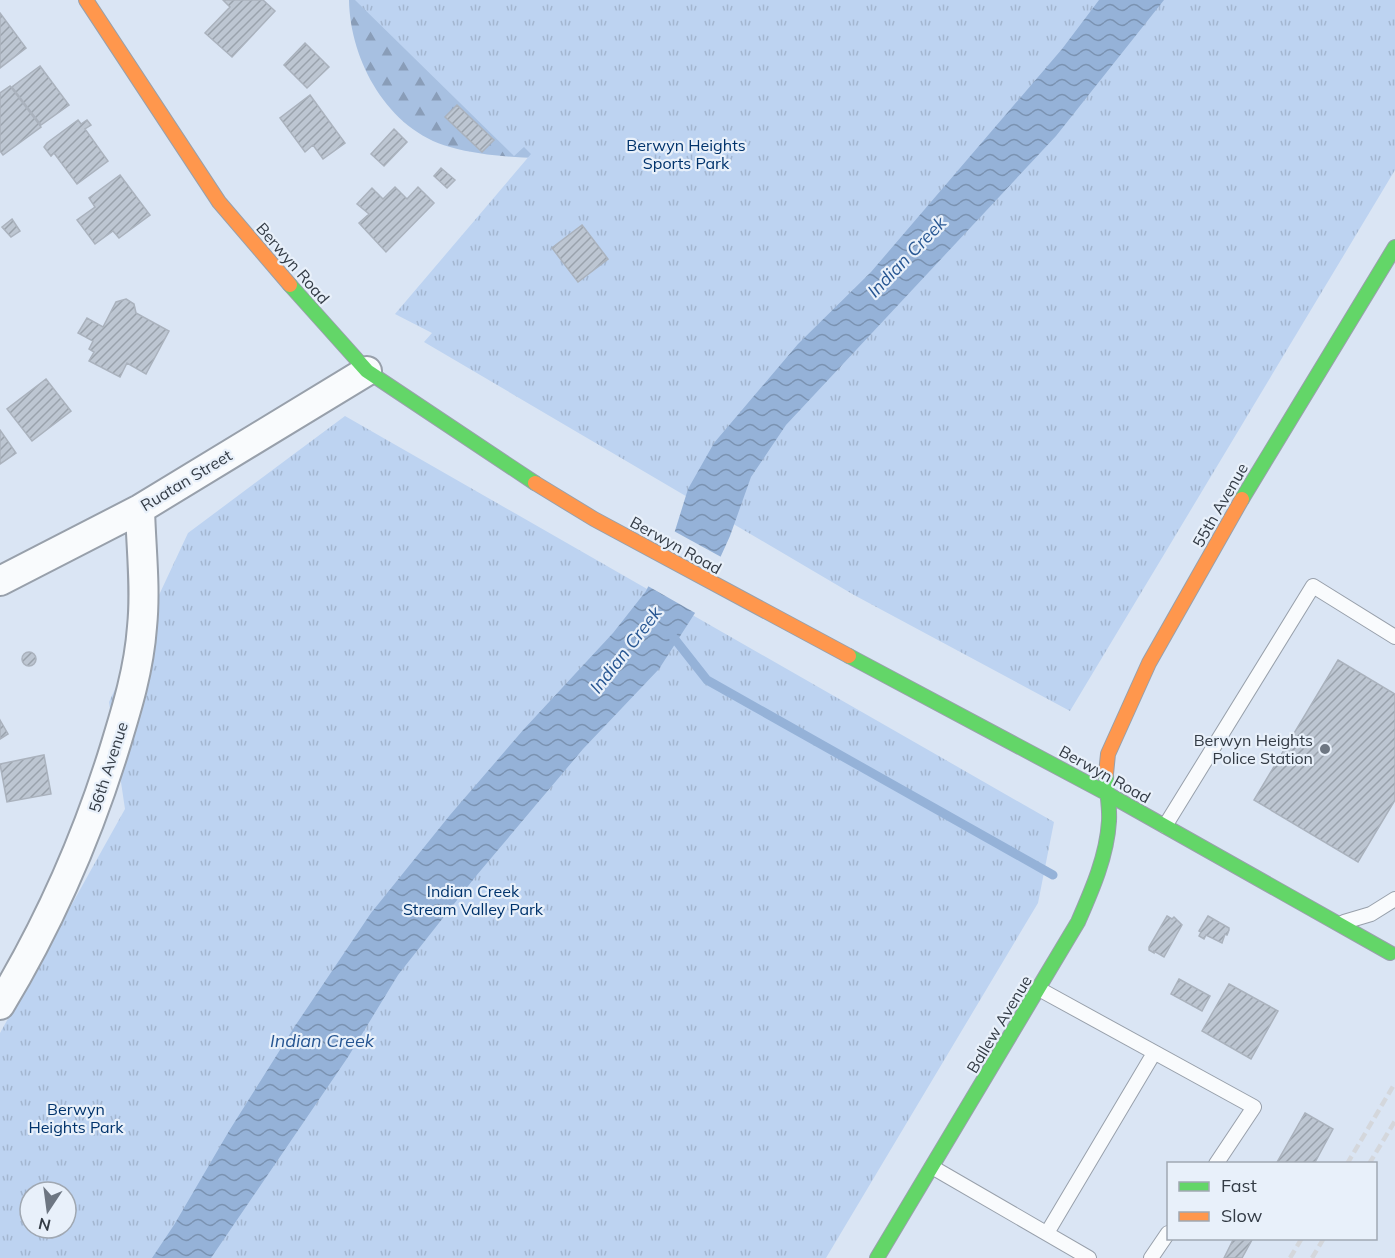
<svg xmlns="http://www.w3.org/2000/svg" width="1395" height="1258" viewBox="0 0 1395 1258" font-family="Mulish,sans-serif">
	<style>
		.forest { fill: url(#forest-firs) }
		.park { fill: url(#park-tufts); fill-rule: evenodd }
		.water { fill: url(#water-waves) }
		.pier { fill: #dae5f4 }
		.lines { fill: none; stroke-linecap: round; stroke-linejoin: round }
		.stream { stroke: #95b2d8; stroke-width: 9 }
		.building { fill: url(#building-hatch); stroke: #aab2bd; stroke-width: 1.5 }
		.lane-casing { stroke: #98a0ab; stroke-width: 16 }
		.street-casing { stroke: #98a0ab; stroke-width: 32 }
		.fast-casing { stroke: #98a0ab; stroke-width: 16 }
		.slow-casing { stroke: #98a0ab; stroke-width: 16 }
		.lane { stroke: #f9fbfd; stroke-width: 14 }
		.street { stroke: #f9fbfd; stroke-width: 28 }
		.fast { stroke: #63d668; stroke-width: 14 }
		.slow { stroke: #ff974d; stroke-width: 14 }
		.rail { stroke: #d4d7dc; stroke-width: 4.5; stroke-dasharray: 9 4.5; stroke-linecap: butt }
		.poi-dot { fill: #6d7682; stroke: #e8f0fa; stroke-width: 2 }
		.labels { text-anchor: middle; stroke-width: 4.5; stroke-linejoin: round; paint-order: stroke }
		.park-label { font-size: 16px; fill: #00336c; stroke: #e8f0fa }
		.street-label { font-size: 16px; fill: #333b45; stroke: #e8f0fa }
		.poi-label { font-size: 16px; fill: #333b45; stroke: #e8f0fa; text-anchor: end }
		.water-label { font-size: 18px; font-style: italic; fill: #275692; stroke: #e8f0fa }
	</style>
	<defs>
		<pattern id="forest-firs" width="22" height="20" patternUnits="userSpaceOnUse" patternTransform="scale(1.5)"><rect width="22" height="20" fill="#a7c0e1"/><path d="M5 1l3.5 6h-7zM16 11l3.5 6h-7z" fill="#899db8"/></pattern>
		<pattern id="park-tufts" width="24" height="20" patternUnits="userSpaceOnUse" patternTransform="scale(1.5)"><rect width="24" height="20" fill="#bdd3f1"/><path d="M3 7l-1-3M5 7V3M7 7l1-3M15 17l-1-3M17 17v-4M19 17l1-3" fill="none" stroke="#a3b6d0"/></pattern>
		<pattern id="water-waves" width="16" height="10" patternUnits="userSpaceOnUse" patternTransform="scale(1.5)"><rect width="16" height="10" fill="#95b2d8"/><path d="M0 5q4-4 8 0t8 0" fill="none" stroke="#7a92b1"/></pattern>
		<pattern id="building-hatch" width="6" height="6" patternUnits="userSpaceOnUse" patternTransform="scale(1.5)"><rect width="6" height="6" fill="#bdc6d2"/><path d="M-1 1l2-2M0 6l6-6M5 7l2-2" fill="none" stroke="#9aa2ac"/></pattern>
	</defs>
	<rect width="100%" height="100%" fill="#dae5f4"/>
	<path class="forest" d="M 349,0 L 435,0 L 537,158 C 508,157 478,155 450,147 C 388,130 350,61 349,0 Z"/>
	<path class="park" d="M 355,0 L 1395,0 L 1395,170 L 1070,711 L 854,595 L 424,342 L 432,333 L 395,314 L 531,154 L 524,147 L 514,156 Z
		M 345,416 L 1054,822 L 1038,903 L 826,1258 L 0,1258 L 0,1033 L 125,809 L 109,702 L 188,533 ZM 30,1192 L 66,1192 L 66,1228 L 30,1228 Z"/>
	<path class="water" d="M 1099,0 L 1164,0 L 1056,136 L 786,425 L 751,477 L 730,536 L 695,613 L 659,669 L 583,749 L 476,876 L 398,975 L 348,1057 L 211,1258 L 152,1258 L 174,1225 L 229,1131 L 295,1026 L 371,913 L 450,815 L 524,729 L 613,633 L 646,591 L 674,534 L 688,489 L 714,443 L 798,344 L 871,272 L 1062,49 Z"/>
	<path class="pier" d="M 672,530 L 723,558 L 697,614 L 646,585 Z"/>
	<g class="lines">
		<path class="stream" d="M 670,633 L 707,680 L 1053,875"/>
	</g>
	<path class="building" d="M 223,0 L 263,0 L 275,11 L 232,57 L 205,33 L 230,7 Z
		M 0,13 L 26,48 L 0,68 Z
		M 305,43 L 329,67 L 307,88 L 284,65 Z
		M 40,66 L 69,105 L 41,125 L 12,87 Z
		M 10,86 L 41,127 L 3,155 L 0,151 L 0,93 Z
		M 310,95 L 345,143 L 323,159 L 313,145 L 305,152 L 280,118 Z
		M 457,105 L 494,140 L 482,152 L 445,117 Z
		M 78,120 L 81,124 L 87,120 L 91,125 L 85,129 L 108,161 L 77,184 L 54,153 L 51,156 L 44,147 L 47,143 Z
		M 394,129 L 407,142 L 384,166 L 371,154 Z
		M 441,168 L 455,180 L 447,188 L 434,176 Z
		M 120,175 L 150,215 L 119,238 L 113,231 L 95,244 L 77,220 L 95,207 L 89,198 Z
		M 395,187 L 407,199 L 418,187 L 434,203 L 386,252 L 359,223 L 369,214 L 357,204 L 372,188 L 383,199 Z
		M 12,219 L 20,231 L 11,237 L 2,227 Z
		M 582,225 L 608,259 L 578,282 L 552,248 Z
		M 126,299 L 134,304 L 136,313 L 169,331 L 146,374 L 127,363 L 120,377 L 89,361 L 94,352 L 89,349 L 93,341 L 78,333 L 87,318 L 103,327 L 116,302 Z
		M 46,379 L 71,411 L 32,441 L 7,409 Z
		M 0,430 L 16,453 L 0,464 Z
		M22 659a7 7 0 1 1 14 0a7 7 0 1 1-14 0Z
		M 1338,660 L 1395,694 L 1395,800 L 1358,862 L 1254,800 Z
		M 0,720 L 8,734 L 0,739 Z
		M 44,755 L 51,794 L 7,802 L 0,764 Z
		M 1167,916 L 1172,919 L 1174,917 L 1182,925 L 1164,957 L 1154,951 L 1154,953 L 1149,950 L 1149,947 Z
		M 1208,916 L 1229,928 L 1229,930 L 1227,935 L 1225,934 L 1222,943 L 1206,935 L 1204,939 L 1199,936 L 1201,932 L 1199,931 Z
		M 1179,979 L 1210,996 L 1202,1011 L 1171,994 Z
		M 1229,984 L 1278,1011 L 1251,1059 L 1202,1031 Z
		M 1305,1113 L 1333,1129 L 1314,1164 L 1276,1164 Z
		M 1234,1238 L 1253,1238 L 1242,1258 L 1224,1258 Z"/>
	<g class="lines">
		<defs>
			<path id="lane" d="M 1165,826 L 1313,586 L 1395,637
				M 1344,922 L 1371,914 L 1395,899
				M 1039,989 L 1254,1107 L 1216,1164
				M 932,1167 L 1089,1258
				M 1047,1233 L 1154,1053
				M 1151,1258 L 1168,1233"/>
			<path id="street" d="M 0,581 L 140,509 L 367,371
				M 0,1005 C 49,924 87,838 115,747 C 127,708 139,669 142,627 C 146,588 141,548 140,509"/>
			<path id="fast" d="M 290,285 L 367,371 L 535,483
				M 1242,499 L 1395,247
				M 849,656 L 1106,793 L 1390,953
				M 877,1258 L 1078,922 C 1092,890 1107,856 1109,821 C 1110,805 1106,790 1106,774"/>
			<path id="slow" d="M 86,0 L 219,202 L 290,285
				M 535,483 L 594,519 L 849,656
				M 1106,774 L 1108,754 L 1149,663 L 1242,499"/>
		</defs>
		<use href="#lane" class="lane-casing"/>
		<use href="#street" class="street-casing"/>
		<use href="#fast" class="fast-casing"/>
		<use href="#slow" class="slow-casing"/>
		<use href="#lane" class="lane"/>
		<use href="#street" class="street"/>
		<use href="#fast" class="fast"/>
		<use href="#slow" class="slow"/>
		<path class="rail" d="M 1347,1164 L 1395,1083
			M 1369,1164 L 1395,1121
			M 1290,1258 L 1302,1238
			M 1312,1258 L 1324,1238"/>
	</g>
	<circle class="poi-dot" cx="1325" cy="749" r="6"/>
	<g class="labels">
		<g class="park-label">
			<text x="686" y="151">Berwyn Heights<tspan x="686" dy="18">Sports Park</tspan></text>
			<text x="473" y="897">Indian Creek<tspan x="473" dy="18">Stream Valley Park</tspan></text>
			<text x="76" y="1115">Berwyn<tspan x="76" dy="18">Heights Park</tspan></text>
		</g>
		<g class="street-label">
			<text transform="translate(293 263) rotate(49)" y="6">Berwyn Road</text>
			<text transform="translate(186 480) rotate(-31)" y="6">Ruatan Street</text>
			<text transform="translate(1220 505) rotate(-60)" y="6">55th Avenue</text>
			<text transform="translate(676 545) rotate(29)" y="6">Berwyn Road</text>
			<text transform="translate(108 767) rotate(-72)" y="6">56th Avenue</text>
			<text transform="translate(1105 774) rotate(29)" y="6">Berwyn Road</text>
			<text transform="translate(999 1024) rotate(-59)" y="6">Ballew Avenue</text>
		</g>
		<g class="poi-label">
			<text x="1313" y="746">Berwyn Heights<tspan x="1313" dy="18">Police Station</tspan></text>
		</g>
		<g class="water-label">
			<text transform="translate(907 257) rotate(-46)" y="6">Indian Creek</text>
			<text transform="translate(626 650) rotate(-52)" y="6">Indian Creek</text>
			<text x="322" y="1047">Indian Creek</text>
		</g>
	</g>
	<rect x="1167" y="1162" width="210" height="78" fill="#e8f0fa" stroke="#a0a8b2" stroke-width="1.5"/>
	<rect x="1179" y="1182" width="30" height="9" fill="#63d668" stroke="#a0a8b2" stroke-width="1.5"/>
	<text x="1221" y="1192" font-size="18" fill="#333b45">Fast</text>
	<rect x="1179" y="1212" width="30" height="9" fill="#ff974d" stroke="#a0a8b2" stroke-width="1.5"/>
	<text x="1221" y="1222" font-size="18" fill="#333b45">Slow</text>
	<g transform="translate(48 1210) rotate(193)"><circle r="28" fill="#e8f0fa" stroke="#a0a8b2" stroke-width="1.5"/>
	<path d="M0-4.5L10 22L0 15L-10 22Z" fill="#6d7682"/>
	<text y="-9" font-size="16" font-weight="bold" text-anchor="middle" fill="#333b45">N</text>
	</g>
</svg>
